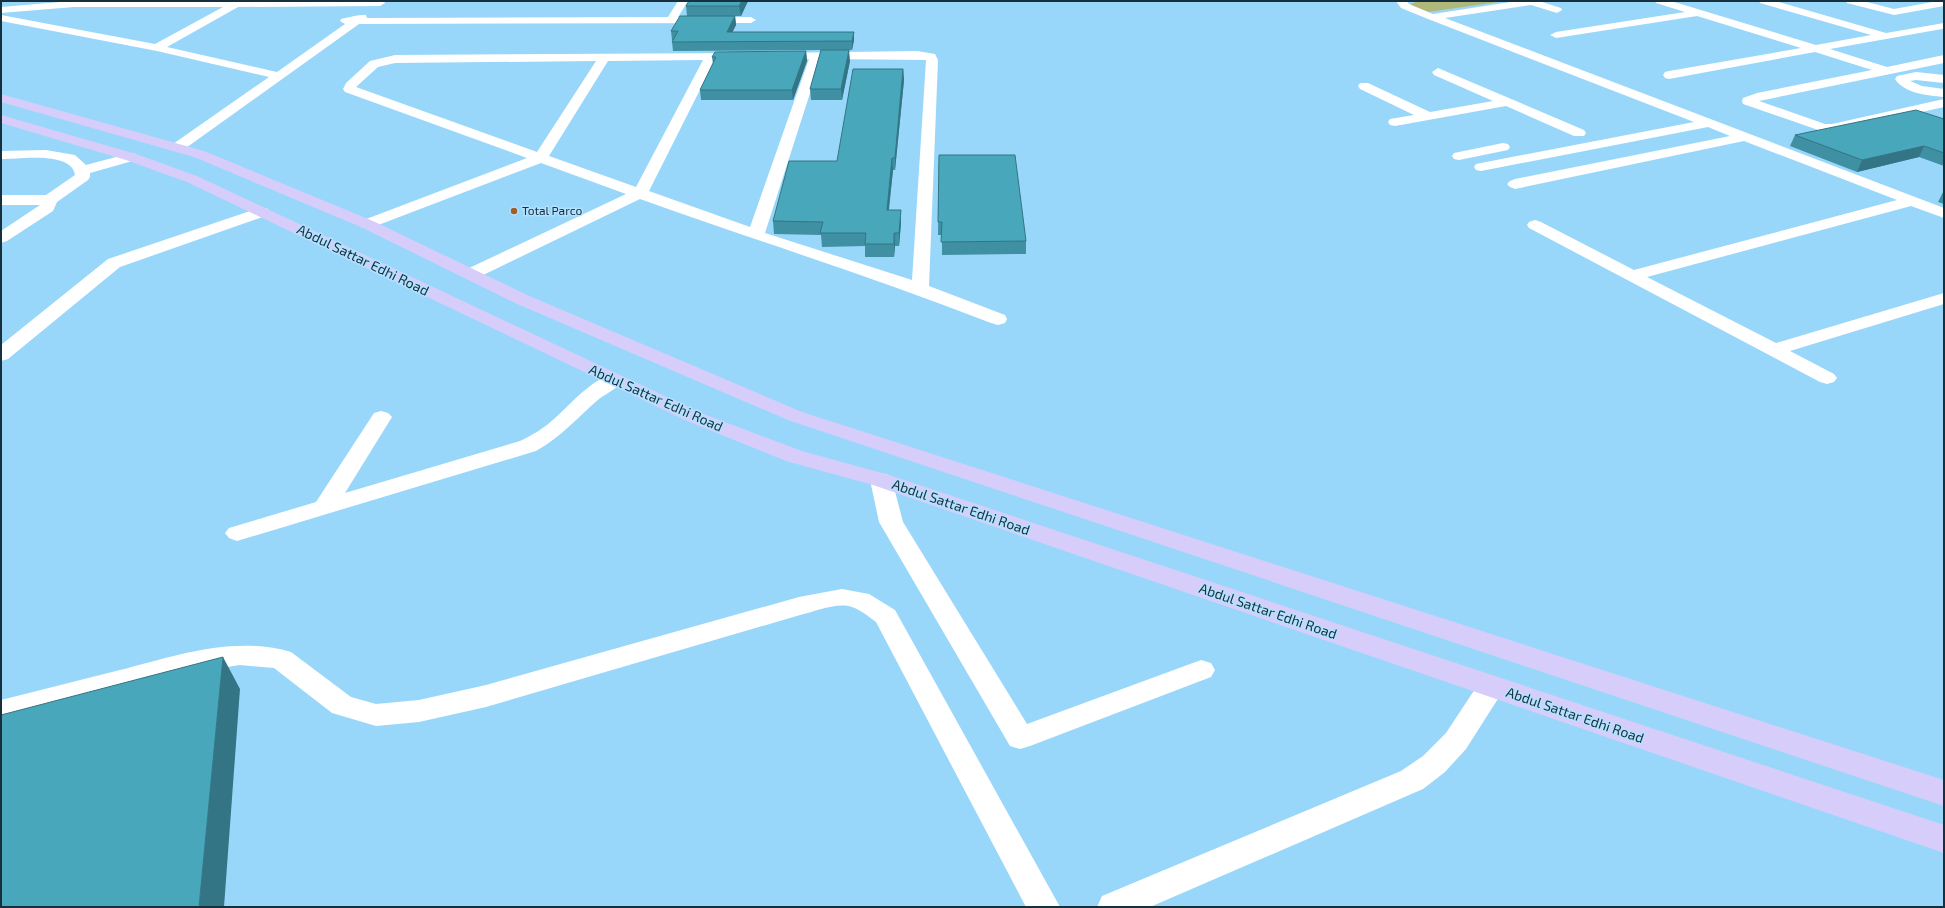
<svg xmlns="http://www.w3.org/2000/svg" width="1945" height="908" viewBox="0 0 1945 908" font-family="'Exo 2',sans-serif">
	<style>
		.green { fill: #afb779 }
		.lines { fill: none; stroke-linecap: round; stroke-linejoin: round }
		.minor { fill: #fff; fill-rule: evenodd }
		.major { fill: #d7cdfb; fill-rule: evenodd }
		.wall { fill: #3f90a2 }
		.shaded-wall { fill: #337584 }
		.building { fill: #49a7bc; stroke: #337584 }
		.poi-dot { fill: #a05e2c; stroke: #b2e2ff; stroke-width: 1.5 }
		.labels { text-anchor: middle; stroke-width: 3; stroke-linejoin: round; paint-order: stroke }
		.far-poi-label { font-size: 12px; fill: #17303e; stroke: #b2e2ff; text-anchor: start }
		.street-label { font-size: 14px; fill: #17303e; stroke: #b2e2ff }
	</style>
	<rect width="100%" height="100%" fill="#99d7fa"/>
	<path class="green" d="M 1417,1 L 1505,1 L 1428,12 L 1410,5 Z"/>
	<g class="lines">
		<path class="minor" d="M 72,1 L 384,1 L 385,3 L 380,6 L 238,7 L 167,47 L 277,72 L 345,24 L 340,21 L 341,19 C 345,18 363,14 366,15 L 367,18 L 668,17 L 678,1 L 688,1 L 678,17 L 751,17 L 756,20 L 751,23 L 359,24 L 183,150 L 173,150 L 171,147 L 173,144 L 269,77 L 157,51 L 1,21 L 1,15 L 155,44 L 223,7 L 74,7 L 1,13 L 1,7 Z
			M 1396,1 L 1407,1 L 1409,4 L 1433,14 L 1517,1 L 1539,1 L 1561,8 L 1562,10 L 1557,13 L 1531,5 L 1445,18 L 1944,208 L 1944,218 L 1911,206 L 1647,277 L 1776,343 L 1944,293 L 1944,304 L 1790,351 L 1834,374 L 1837,378 L 1834,382 L 1827,384 L 1820,382 L 1529,228 L 1527,225 L 1529,222 L 1535,220 L 1541,222 L 1634,270 L 1897,200 L 1744,141 L 1515,189 L 1510,187 L 1507,184 L 1510,181 L 1515,179 L 1730,136 L 1708,127 L 1481,171 L 1476,170 L 1474,167 L 1476,164 L 1481,163 L 1694,122 L 1428,19 L 1401,8 Z
			M 1655,1 L 1671,1 L 1816,45 L 1871,35 L 1760,3 L 1759,1 L 1775,1 L 1886,33 L 1944,23 L 1944,29 L 1942,29 L 1830,49 L 1887,67 L 1944,55 L 1944,63 L 1759,101 L 1825,124 L 1832,124 L 1944,99 L 1944,107 L 1832,132 L 1824,132 L 1743,104 L 1742,101 L 1743,98 L 1757,93 L 1872,70 L 1815,52 L 1669,79 L 1665,78 L 1663,75 L 1665,72 L 1669,71 L 1801,48 L 1697,16 L 1556,38 L 1550,35 L 1556,32 L 1685,12 L 1656,3 Z
			M 1846,1 L 1863,1 L 1894,9 L 1938,1 L 1944,1 L 1944,6 L 1894,15 L 1847,3 Z
			M 917,51 L 935,54 L 938,60 L 929,286 L 1005,315 L 1007,319 L 1005,323 L 998,325 L 991,323 C 876,278 757,241 640,199 L 477,278 L 471,279 L 465,278 L 462,274 L 465,270 L 626,194 L 541,163 L 373,227 L 367,229 L 361,227 L 359,224 L 361,221 L 527,158 L 345,92 L 343,89 L 346,83 L 370,61 L 395,55 L 747,53 L 749,56 L 747,59 L 743,60 L 715,60 L 649,191 L 750,227 L 809,59 L 778,60 L 774,59 L 772,56 L 774,53 ZM 821,59 L 926,60 L 912,280 L 765,233 ZM 703,60 L 636,187 L 549,156 L 608,61 ZM 596,61 L 537,152 L 356,87 L 378,67 L 395,63 Z
			M 1438,68 L 1584,130 L 1586,133 L 1584,136 L 1574,136 L 1506,106 L 1395,126 L 1390,125 L 1388,122 L 1390,119 L 1414,115 L 1360,89 L 1358,86 L 1360,83 L 1368,83 L 1430,112 L 1493,101 L 1434,75 L 1432,72 Z
			M 1916,72 L 1944,75 L 1944,83 L 1916,80 L 1910,81 L 1922,86 L 1944,89 L 1944,97 C 1927,95 1905,94 1895,79 L 1897,76 Z
			M 1503,143 L 1508,144 L 1510,147 L 1508,150 L 1459,160 L 1454,159 L 1452,156 L 1454,153 Z
			M 46,150 L 75,155 L 86,165 L 131,153 L 136,154 L 138,157 L 136,160 L 90,173 L 90,177 L 88,180 L 57,202 L 53,211 L 7,241 L 1,243 L 1,231 L 40,205 L 1,205 L 1,195 L 46,195 L 75,175 C 72,151 20,159 1,159 L 1,151 Z
			M 262,207 L 268,209 L 270,212 L 268,215 L 120,267 L 8,359 L 1,361 L 1,345 L 108,259 Z
			M 614,374 L 621,376 L 624,380 C 618,388 607,393 599,399 C 578,417 561,437 536,451 L 237,541 L 229,538 L 225,533 L 229,528 L 316,502 L 374,413 L 381,411 L 388,413 L 392,417 L 345,493 L 520,441 C 533,435 544,428 554,419 C 572,403 590,380 614,374 Z
			M 881,473 L 889,475 L 892,480 L 903,522 L 1027,724 L 1201,660 L 1211,663 L 1215,670 L 1211,677 L 1030,746 L 1020,749 L 1010,746 L 879,522 L 870,480 L 873,475 Z
			M 842,589 L 869,594 L 895,610 L 1060,907 L 1026,907 L 876,622 C 869,617 861,610 852,607 C 836,602 815,612 800,615 L 486,707 L 419,722 L 376,726 L 332,713 L 274,668 L 240,665 L 183,674 L 1,722 L 1,700 C 41,690 80,680 120,670 C 174,656 235,635 291,652 L 351,697 L 376,704 L 419,700 L 486,685 L 799,597 Z
			M 1491,677 L 1501,680 L 1505,687 L 1501,694 L 1466,749 L 1445,772 L 1423,789 L 1150,907 L 1097,907 L 1102,896 L 1401,771 L 1423,756 L 1446,733 L 1481,680 Z"/>
		<path class="major" d="M 1,94 L 204,151 L 373,221 L 527,295 L 802,412 L 1944,780 L 1944,806 L 788,420 L 515,303 L 361,227 L 194,157 L 1,102 Z
			M 1,115 L 136,154 L 197,176 L 701,413 L 802,451 L 889,475 L 1944,825 L 1944,853 L 873,485 L 786,461 L 687,421 L 187,182 L 126,160 L 1,123 Z"/>
	</g>
	<path class="wall" d="M 748,1 L 741,16 L 687,16 L 686,6 Z
		M 735,16 L 736,25 L 732,32 L 854,32 L 854,40 L 852,50 L 842,50 L 850,61 L 842,100 L 811,100 L 810,89 L 821,50 L 673,51 L 672,42 L 673,40 L 672,40 L 671,31 Z
		M 806,51 L 807,61 L 793,100 L 701,100 L 700,90 L 713,64 L 712,57 Z
		M 903,69 L 904,80 L 895,170 L 893,170 L 889,210 L 901,223 L 899,246 L 895,246 L 894,257 L 865,257 L 865,246 L 822,247 L 821,235 L 774,234 L 773,221 L 837,161 Z
		M 1944,119 L 1944,166 L 1919,157 L 1857,172 L 1790,146 L 1795,135 Z
		M 939,155 L 1026,241 L 1026,254 L 942,255 L 942,235 L 938,235 Z
		M 1944,190 L 1944,204 L 1938,202 Z"/>
	<path class="shaded-wall" d="M 742,1 L 748,1 L 741,16 L 739,6 Z
		M 735,16 L 736,25 L 728,41 L 727,32 Z
		M 854,32 L 854,40 L 852,50 L 852,41 Z
		M 849,50 L 850,61 L 842,100 L 841,89 Z
		M 806,51 L 807,61 L 793,100 L 792,90 Z
		M 903,69 L 904,80 L 895,170 L 895,158 Z
		M 1924,146 L 1919,157 L 1857,172 L 1862,160 Z
		M 892,158 L 893,170 L 887,223 L 887,210 Z
		M 901,210 L 901,223 L 899,246 L 899,233 Z
		M 894,233 L 895,246 L 894,257 Z
		M 223,657 L 240,689 L 224,907 L 199,907 Z"/>
	<path class="building" d="M 689,1 L 742,1 L 739,6 L 686,6 Z
		M 680,16 L 735,16 L 727,32 L 854,32 L 852,41 L 672,42 L 678,31 L 671,31 Z
		M 821,50 L 849,50 L 841,89 L 810,89 Z
		M 806,51 L 792,90 L 700,90 L 716,57 L 712,57 L 715,52 Z
		M 853,69 L 903,69 L 895,158 L 892,158 L 887,210 L 901,210 L 899,233 L 894,233 L 894,244 L 865,244 L 866,233 L 820,233 L 823,222 L 773,221 L 789,161 L 837,161 Z
		M 1916,110 L 1944,119 L 1944,153 L 1924,146 L 1862,160 L 1795,135 Z
		M 939,155 L 1015,155 L 1026,241 L 941,242 L 942,222 L 938,222 Z
		M 223,657 L 199,907 L 1,907 L 1,715 Z"/>
	<circle class="poi-dot" cx="514" cy="211" r="4"/>
	<g class="labels">
		<g class="far-poi-label">
			<text x="522" y="215">Total Parco</text>
		</g>
		<g class="street-label">
			<text transform="translate(363 260) rotate(26)" y="5">Abdul Sattar Edhi Road</text>
			<text transform="translate(656 398) rotate(24)" y="5">Abdul Sattar Edhi Road</text>
			<text transform="translate(961 507) rotate(19)" y="5">Abdul Sattar Edhi Road</text>
			<text transform="translate(1268 611) rotate(19)" y="5">Abdul Sattar Edhi Road</text>
			<text transform="translate(1575 715) rotate(19)" y="5">Abdul Sattar Edhi Road</text>
		</g>
	</g>
	<rect width="1945" height="908" fill="none" stroke="#17303e" stroke-width="4"/>
</svg>
